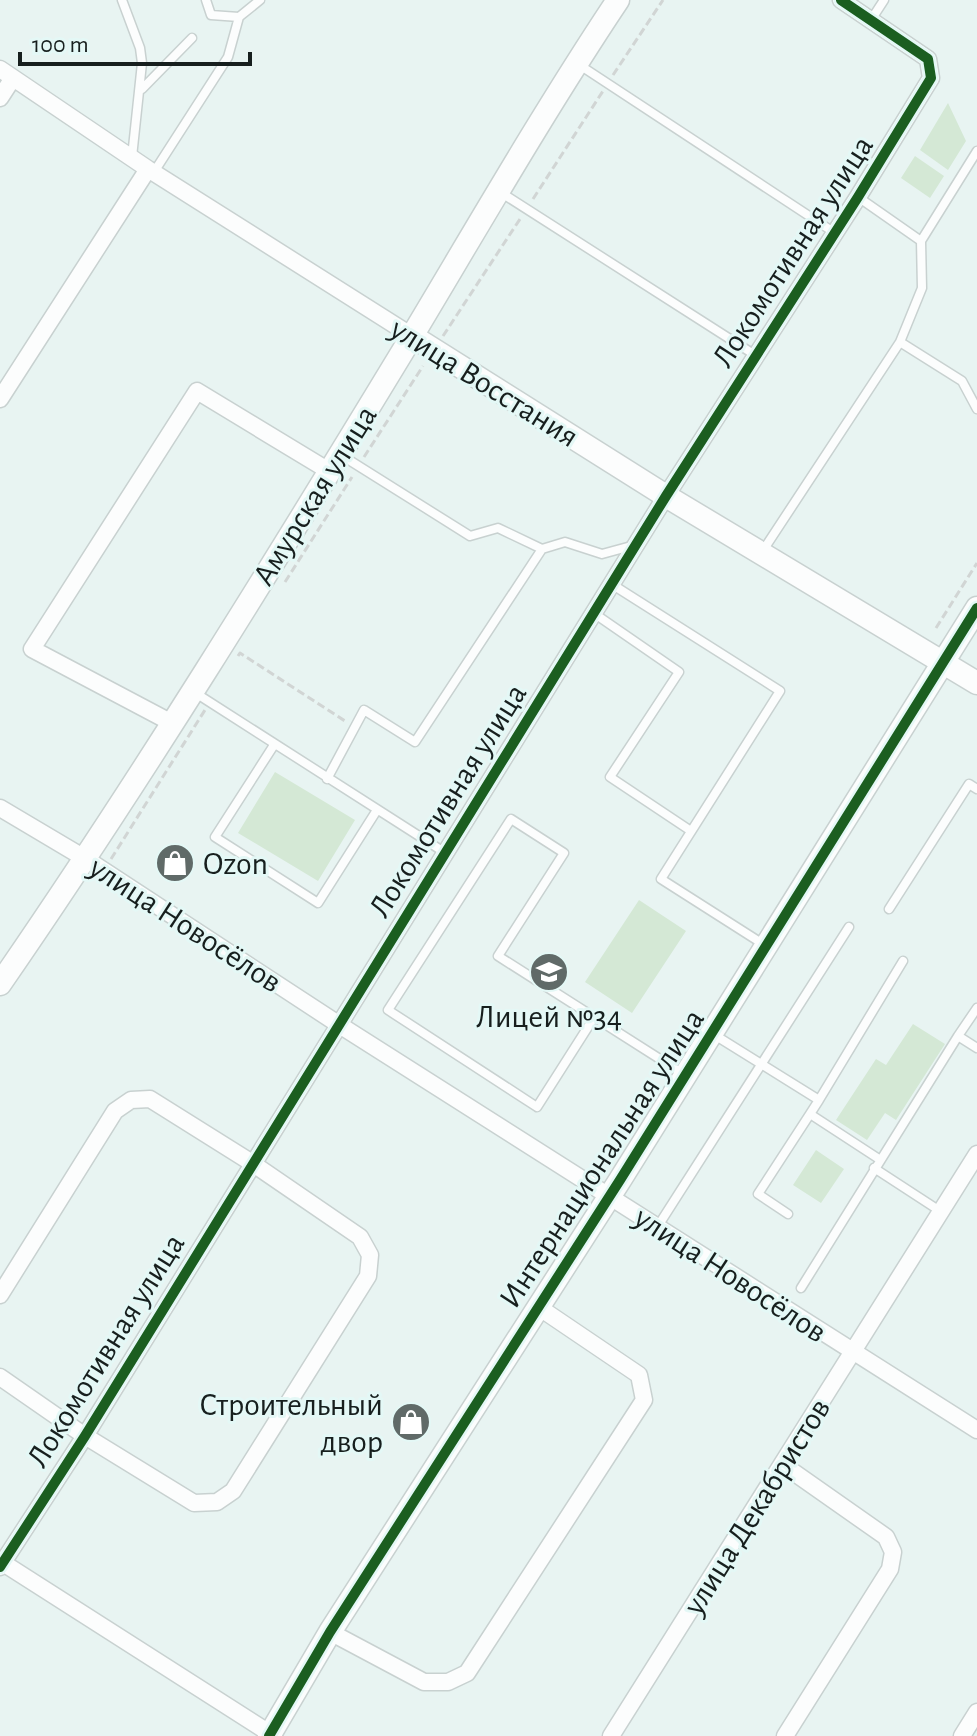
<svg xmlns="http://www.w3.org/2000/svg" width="977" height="1736" viewBox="0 0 977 1736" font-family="'Alegreya Sans',sans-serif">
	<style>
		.green { fill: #d4e8d5 }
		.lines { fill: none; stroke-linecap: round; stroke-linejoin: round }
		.lane-casing { stroke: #c8d1d0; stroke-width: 11 }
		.street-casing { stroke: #c8d1d0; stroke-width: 19 }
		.secondary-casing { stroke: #c8d1d0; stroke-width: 25 }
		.path { stroke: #d1d5d4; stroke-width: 3; stroke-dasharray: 8 4; stroke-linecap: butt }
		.lane { stroke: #fcfdfd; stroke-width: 8 }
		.street { stroke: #fcfdfd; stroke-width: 16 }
		.secondary { stroke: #fcfdfd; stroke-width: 22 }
		.cycleway-casing { stroke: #e4f8f6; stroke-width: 15 }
		.cycleway { stroke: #1b5e20; stroke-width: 10 }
		.labels { text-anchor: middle; stroke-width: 6; stroke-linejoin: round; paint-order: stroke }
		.street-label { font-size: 32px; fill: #171f1e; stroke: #e4f8f6 }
		.poi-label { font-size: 32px; fill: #171f1e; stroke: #e4f8f6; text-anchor: start }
	</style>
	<rect width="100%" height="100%" fill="#e8f4f2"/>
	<path class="green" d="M 948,103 L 966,141 L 948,170 L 920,150 Z
		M 915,156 L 944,176 L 930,198 L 901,178 Z
		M 275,772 L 355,820 L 318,881 L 238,833 Z
		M 639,900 L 686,931 L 632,1013 L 585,982 Z
		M 913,1024 L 945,1044 L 896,1120 L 885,1113 L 867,1140 L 836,1120 L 876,1059 L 886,1065 Z
		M 816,1150 L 844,1169 L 821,1203 L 793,1185 Z"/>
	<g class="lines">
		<defs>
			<path id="lane" d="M 122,0 L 140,48 L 142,63 L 132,157
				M 206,0 L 211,15 L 239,17
				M 871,20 L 884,0
				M 578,64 L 835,233
				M 142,89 L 192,38
				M 154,172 L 228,57 L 239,17 L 260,0
				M 500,192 L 755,355
				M 858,197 L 921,241 L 977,151
				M 921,241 L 922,288 L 900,342 L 962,381 L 977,409
				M 341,455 L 470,536 L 498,528 L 542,549 L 565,542 L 602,554 L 635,545
				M 762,552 L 900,342
				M 613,585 L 780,691 L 661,879 L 763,944
				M 595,614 L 679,672 L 610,777 L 691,831
				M 194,692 L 444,852
				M 274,745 L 215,837 L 318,903 L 377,810
				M 327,779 L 364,710 L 415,742 L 542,549
				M 889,909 L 969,784 L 977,789
				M 593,1019 L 537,1107 L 388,1010 L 511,819 L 564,853 L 498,956 L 685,1075
				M 713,1034 L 819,1100 L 810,1114
				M 958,1036 L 977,1008
				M 819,1100 L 903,961
				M 874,1168 L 940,1211
				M 788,1214 L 758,1194 L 810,1114 L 879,1159
				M 658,1226 L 849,927
				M 801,1288 L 958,1036 L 977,1048"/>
			<path id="street" d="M 0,69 L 148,169 L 412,336
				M 0,98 L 13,78
				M 0,399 L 148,169
				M 172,723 L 32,649 L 197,391 L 329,471
				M 0,808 L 86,859 L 338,1024 L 977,1430
				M 0,1295 L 115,1111 L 131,1100 L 150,1099 L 252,1163 L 360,1237 L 370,1255 L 368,1276 L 233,1491 L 217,1502 L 194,1503 L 85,1436 L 0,1377
				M 782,1464 L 886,1537 L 893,1552 L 890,1569 L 785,1736
				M 0,1561 L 274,1736
				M 0,1567 L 85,1436 L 666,496 L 858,197 L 931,78 L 928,59 L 841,0
				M 330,1632 L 424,1682 L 448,1682 L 467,1673 L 644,1400 L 639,1375 L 537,1306
				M 611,1736 L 977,1154
				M 962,1736 L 977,1712"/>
			<path id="secondary" d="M 412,336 L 666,496 L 977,683
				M 0,984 C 142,778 273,565 403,351 C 474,233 542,114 618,0
				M 269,1736 L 330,1632 L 620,1180 L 977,608"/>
		</defs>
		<use href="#lane" class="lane-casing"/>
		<use href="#street" class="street-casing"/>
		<use href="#secondary" class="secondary-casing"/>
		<path class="path" d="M 613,75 L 663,0
			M 533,199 L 603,91
			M 443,336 L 520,219
			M 364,457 L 423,366
			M 285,582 L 352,477
			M 936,628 L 977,563
			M 238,656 L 240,653 L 345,721
			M 111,859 L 205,710"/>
		<use href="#lane" class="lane"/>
		<use href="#street" class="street"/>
		<use href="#secondary" class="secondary"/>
		<defs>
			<path id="cycleway" d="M 0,1567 L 85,1436 L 666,496 L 858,197 L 931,78 L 928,59 L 841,0
				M 269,1736 L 330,1632 L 620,1180 L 977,608"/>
		</defs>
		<use href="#cycleway" class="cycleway-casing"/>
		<use href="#cycleway" class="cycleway"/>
	</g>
	<defs>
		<symbol id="shop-disc" viewBox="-11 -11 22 22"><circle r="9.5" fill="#606a68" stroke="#e4f8f6"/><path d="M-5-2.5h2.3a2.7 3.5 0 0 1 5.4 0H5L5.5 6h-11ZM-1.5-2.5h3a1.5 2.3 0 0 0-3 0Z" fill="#fff"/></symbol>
		<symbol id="school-disc" viewBox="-11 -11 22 22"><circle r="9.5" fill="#606a68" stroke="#e4f8f6"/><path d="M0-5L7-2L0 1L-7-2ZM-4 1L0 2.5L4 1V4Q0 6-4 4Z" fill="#fff"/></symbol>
	</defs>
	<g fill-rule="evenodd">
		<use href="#shop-disc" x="153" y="841" width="44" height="44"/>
		<use href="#school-disc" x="527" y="950" width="44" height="44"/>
		<use href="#shop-disc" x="389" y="1400" width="44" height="44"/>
	</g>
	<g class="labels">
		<g class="street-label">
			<text transform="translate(792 251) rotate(-57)" y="11">Локомотивная улица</text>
			<text transform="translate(485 382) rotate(32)" y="11">улица Восстания</text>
			<text transform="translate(314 495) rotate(-58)" y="11">Амурская улица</text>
			<text transform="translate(447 800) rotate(-58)" y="11">Локомотивная улица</text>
			<text transform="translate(186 924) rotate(33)" y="11">улица Новосёлов</text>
			<text transform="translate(601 1158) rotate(-57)" y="11">Интернациональная улица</text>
			<text transform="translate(731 1274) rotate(33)" y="11">улица Новосёлов</text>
			<text transform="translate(105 1350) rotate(-58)" y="11">Локомотивная улица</text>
			<text transform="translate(756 1506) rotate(-58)" y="11">улица Декабристов</text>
		</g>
		<g class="poi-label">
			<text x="203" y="874">Ozon</text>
			<text x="549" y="1027" text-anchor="middle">Лицей №34</text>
			<text x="383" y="1415" text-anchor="end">Строительный<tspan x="383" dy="37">двор</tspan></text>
		</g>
	</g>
	<path d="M20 52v12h230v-12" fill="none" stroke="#171f1e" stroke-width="4"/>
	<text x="32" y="52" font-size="24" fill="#171f1e" stroke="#e4f8f6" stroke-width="6" paint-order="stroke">100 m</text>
</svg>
